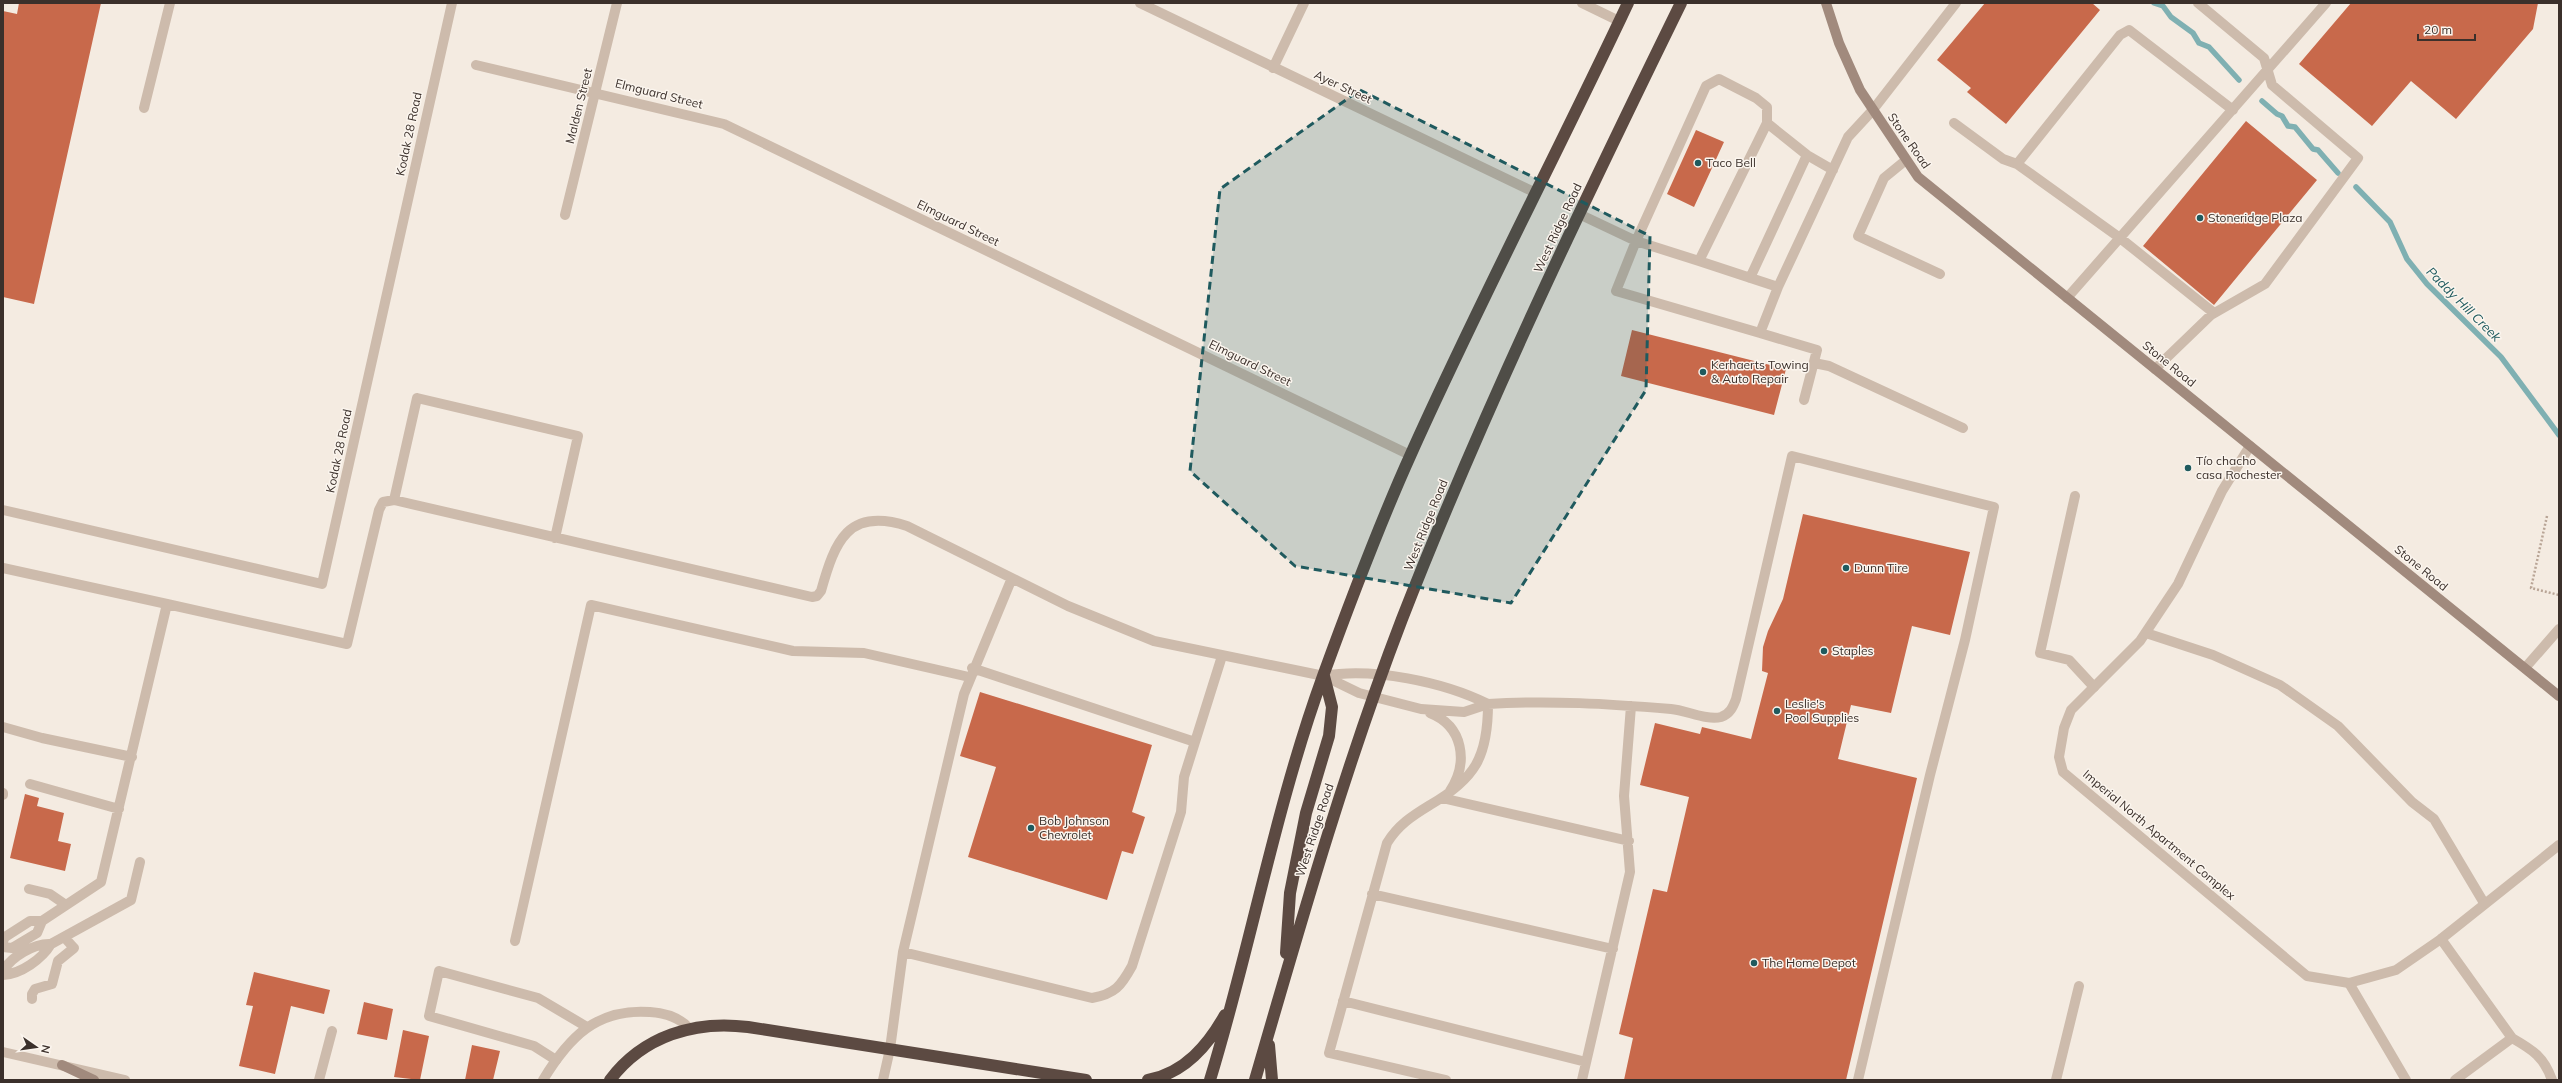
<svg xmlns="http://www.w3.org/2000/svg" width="2562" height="1083" viewBox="0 0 2562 1083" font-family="Mulish,sans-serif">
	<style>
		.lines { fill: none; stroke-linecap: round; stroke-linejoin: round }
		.stream { stroke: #7fb0b2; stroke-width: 5.5 }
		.building { fill: #c8694b }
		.path { stroke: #b9a596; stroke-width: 2.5; stroke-dasharray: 2 2; stroke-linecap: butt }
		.lane { stroke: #cdbbac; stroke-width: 10 }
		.street { stroke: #cdbbac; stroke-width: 10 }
		.secondary { stroke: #a18a7d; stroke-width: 10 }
		.highway { stroke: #5c4a42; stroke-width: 12 }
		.marked { fill: #1f5a5e; fill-opacity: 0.2; stroke: #1f5a5e; stroke-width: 3; stroke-dasharray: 8 5; stroke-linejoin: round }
		.poi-dot { fill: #1f5a5e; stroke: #fbf5ee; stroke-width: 1.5 }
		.labels { text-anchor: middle; stroke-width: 3; stroke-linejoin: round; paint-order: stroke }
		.street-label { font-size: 12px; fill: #3b302b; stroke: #fbf5ee }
		.poi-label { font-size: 12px; fill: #3b302b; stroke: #fbf5ee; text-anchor: start }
		.water-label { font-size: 13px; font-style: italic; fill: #1f5a5e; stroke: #fbf5ee }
	</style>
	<rect width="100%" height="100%" fill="#f4ebe1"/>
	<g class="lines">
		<path class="stream" d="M 2154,3 L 2163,6 L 2171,17 L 2193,33 L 2199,43 L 2209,47 L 2239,80
			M 2262,101 L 2277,114 L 2282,116 L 2288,126 L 2295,127 L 2313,149 L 2318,150 L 2338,173
			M 2356,187 L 2390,222 L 2407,259 L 2427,284 L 2501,357 L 2559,435"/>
	</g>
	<path class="building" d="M 19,3 L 101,3 L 34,304 L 3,297 L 3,11 L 17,14 Z
		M 1985,3 L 2092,3 L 2100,10 L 2006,124 L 1967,92 L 1971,88 L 1937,60 Z
		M 2351,3 L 2538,3 L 2533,29 L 2456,119 L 2411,81 L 2372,126 L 2299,64 Z
		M 2246,121 L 2317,180 L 2214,305 L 2143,246 Z
		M 1696,130 L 1724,142 L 1694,207 L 1667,194 Z
		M 1632,330 L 1786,369 L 1774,415 L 1621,376 Z
		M 1803,514 L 1970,552 L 1950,635 L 1912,626 L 1891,713 L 1851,705 L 1838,759 L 1917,778 L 1846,1080 L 1624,1080 L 1633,1038 L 1619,1034 L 1653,889 L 1667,892 L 1689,797 L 1640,785 L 1655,723 L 1700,734 L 1702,727 L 1751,739 L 1768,673 L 1762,671 L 1763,647 L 1768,631 L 1783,599 Z
		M 980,692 L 1152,745 L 1132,812 L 1145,817 L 1133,854 L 1122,851 L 1107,900 L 968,857 L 996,767 L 960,756 Z
		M 25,794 L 39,798 L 37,806 L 64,813 L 58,841 L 71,844 L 65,871 L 10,858 Z
		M 254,972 L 330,990 L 324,1014 L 291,1006 L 275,1074 L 239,1066 L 253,1006 L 246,1005 Z
		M 364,1002 L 393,1009 L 387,1040 L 357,1034 Z
		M 403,1030 L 429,1036 L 420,1080 L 394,1077 Z
		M 472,1045 L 500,1051 L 493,1080 L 465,1080 Z"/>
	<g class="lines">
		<path class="path" d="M 2547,516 L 2531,588 L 2559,595"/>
		<path class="lane" d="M 1582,3 L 1619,21
			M 144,108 L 170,3
			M 1767,123 L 1767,107 L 1756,98 L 1719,79 L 1706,86 L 1636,241 L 1699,261 L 1767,123 L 1807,155 L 1833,170
			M 1954,123 L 2003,159 L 2017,164
			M 1906,160 L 1884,178 L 1858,236 L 1940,274
			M 1579,214 L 1636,241 L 1616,291 L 1760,333 L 1778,287 L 1848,137 L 1872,111 L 1956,3
			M 1699,261 L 1778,287
			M 1750,278 L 1807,155
			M 2067,298 L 2326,3
			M 2214,313 L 2120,238 L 2017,164 L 2120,35 L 2129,30 L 2233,110
			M 1760,333 L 1817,350 L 1804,400
			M 1814,363 L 1829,366 L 1963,428
			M 2155,369 L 2211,315 L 2265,284 L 2358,158 L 2272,85 L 2264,58 L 2198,3
			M 2075,496 L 2040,653 L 2069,660 L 2094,687
			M 394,500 L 417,398 L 578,436 L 555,538
			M 3,510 L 322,584 L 452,3
			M 3,568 L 167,604
			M 2146,633 L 2213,655 L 2280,685 L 2338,726 L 2412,802 L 2434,819 L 2484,903
			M 972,668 L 1195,742
			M 2525,668 L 2559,629
			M 1324,676 C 1372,667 1444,682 1488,704
			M 1430,713 C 1463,726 1469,762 1450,791
			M 3,727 L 42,738 L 132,757
			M 30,784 L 119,809
			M 1442,798 L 1629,841
			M 29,889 L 50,894 L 66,905
			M 1372,894 L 1613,949
			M 2441,939 L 2512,1038 L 2455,1080
			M 3,941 L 5,937 L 30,921 L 42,921
			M 515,941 L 591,605 L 793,651 L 864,653 L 969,677
			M 51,944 L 131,900 L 140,862
			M 3,947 L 12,948 L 37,933 L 42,921 L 101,882 L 167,604 L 347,644 L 379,510 L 383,502 L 394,500 L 812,597 L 817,596 L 821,591 C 835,541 848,507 907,526 L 1068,606 L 1154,641 L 1324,676 L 1359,693 L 1421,709 L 1464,712 L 1488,704
			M 903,952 L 1092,998 C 1115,994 1121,986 1132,966 L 1181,812 L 1184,777 L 1222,656
			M 3,971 C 11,957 34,943 51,944 C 42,959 21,974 3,975
			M 2349,983 L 2406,1080
			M 32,999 L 32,994 L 35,989 L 52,984 L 58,961 L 74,948 L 64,937
			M 1343,1001 L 1586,1062
			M 2512,1038 C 2533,1050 2544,1057 2552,1080
			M 890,1049 L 903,952 L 964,694 L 1012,578
			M 556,1060 L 534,1046 L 429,1016 L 439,971 L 538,998 L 587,1027
			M 319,1080 L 332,1031
			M 1446,1080 L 1329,1053 L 1387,843 C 1398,825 1412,816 1430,805 C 1475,779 1488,757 1488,704 C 1549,700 1610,704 1671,709 C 1686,710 1707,721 1721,717 C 1730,714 1733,707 1736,699 L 1792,456 L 1994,507 L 1965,640 L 1930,775 L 1858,1080
			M 1582,1080 L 1630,872 L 1624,796 L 1631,706"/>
		<path class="street" d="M 1140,3 L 1536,193
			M 476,65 L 724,124 L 1410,455
			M 1273,68 L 1304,3
			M 565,215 L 617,3
			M 2250,446 L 2222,491 L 2178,584 L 2140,641 L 2071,710 L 2064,728 L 2059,757 L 2063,772 L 2307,976 L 2349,983 L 2396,970 L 2441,939 L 2559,845
			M 3,793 L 3,795
			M 3,1052 L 125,1080
			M 543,1080 C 569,1037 597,1008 650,1012 C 664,1013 679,1017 689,1028
			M 883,1080 L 890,1049
			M 2056,1080 L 2079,986"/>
		<path class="secondary" d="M 1826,3 L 1839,43 L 1860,90 L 1918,177 L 2559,696
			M 62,1065 L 94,1080"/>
		<path class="highway" d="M 1286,953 L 1290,893 L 1306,813 L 1329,736 L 1332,707 L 1324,676
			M 1269,1045 L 1272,1080
			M 610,1080 C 643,1036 695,1020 748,1027 L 1086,1080
			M 1148,1080 C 1185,1073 1208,1045 1225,1015
			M 1210,1080 C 1251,946 1275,808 1323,676 C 1350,602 1378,527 1411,454 C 1479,302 1557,154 1628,3
			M 1255,1080 C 1300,925 1344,770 1402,619 C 1484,409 1582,205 1681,3"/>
	</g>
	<path class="marked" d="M 1360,90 L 1650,236 L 1646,390 L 1511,603 L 1295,566 L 1190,471 L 1220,189 Z"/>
	<g class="poi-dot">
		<circle cx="1698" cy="163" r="4"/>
		<circle cx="2200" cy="218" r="4"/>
		<circle cx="1703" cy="372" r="4"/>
		<circle cx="2188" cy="468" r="4"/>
		<circle cx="1846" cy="568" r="4"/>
		<circle cx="1824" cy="651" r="4"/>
		<circle cx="1777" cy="711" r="4"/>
		<circle cx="1031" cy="828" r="4"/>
		<circle cx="1754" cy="963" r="4"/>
	</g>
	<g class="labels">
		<g class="street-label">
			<text transform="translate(1343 87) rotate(25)" y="4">Ayer Street</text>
			<text transform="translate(659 94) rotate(14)" y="4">Elmguard Street</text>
			<text transform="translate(579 106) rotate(-76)" y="4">Malden Street</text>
			<text transform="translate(409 134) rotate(-78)" y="4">Kodak 28 Road</text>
			<text transform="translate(1909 141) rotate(55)" y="4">Stone Road</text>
			<text transform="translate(958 223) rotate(26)" y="4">Elmguard Street</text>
			<text transform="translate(1558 228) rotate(-65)" y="4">West Ridge Road</text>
			<text transform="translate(1250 363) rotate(26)" y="4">Elmguard Street</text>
			<text transform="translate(2169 364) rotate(39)" y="4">Stone Road</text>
			<text transform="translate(339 451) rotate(-78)" y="4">Kodak 28 Road</text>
			<text transform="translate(1426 525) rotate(-68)" y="4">West Ridge Road</text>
			<text transform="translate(2421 568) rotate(39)" y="4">Stone Road</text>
			<text transform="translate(1315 830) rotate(-72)" y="4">West Ridge Road</text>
			<text transform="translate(2159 835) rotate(40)" y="4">Imperial North Apartment Complex</text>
		</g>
		<g class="poi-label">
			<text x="1706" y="167">Taco Bell</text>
			<text x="2208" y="222">Stoneridge Plaza</text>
			<text x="1711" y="369">Kerhaerts Towing<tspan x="1711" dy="14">&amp; Auto Repair</tspan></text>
			<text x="2196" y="465">Tío chacho<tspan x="2196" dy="14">casa Rochester</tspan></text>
			<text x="1854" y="572">Dunn Tire</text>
			<text x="1832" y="655">Staples</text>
			<text x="1785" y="708">Leslie's<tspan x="1785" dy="14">Pool Supplies</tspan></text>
			<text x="1039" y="825">Bob Johnson<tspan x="1039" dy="14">Chevrolet</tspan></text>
			<text x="1762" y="967">The Home Depot</text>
		</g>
		<g class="water-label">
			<text transform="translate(2464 304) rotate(45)" y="5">Paddy Hill Creek</text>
		</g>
	</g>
	<rect width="2562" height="1083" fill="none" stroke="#3b302b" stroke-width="8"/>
	<g transform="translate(36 1047) rotate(103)" stroke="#fbf5ee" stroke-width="3" paint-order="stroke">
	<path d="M0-3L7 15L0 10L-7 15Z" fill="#3b302b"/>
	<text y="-6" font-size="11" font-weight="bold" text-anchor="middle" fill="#3b302b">N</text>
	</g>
	<path d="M2418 34v6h57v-6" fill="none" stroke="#3b302b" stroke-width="2"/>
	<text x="2424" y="34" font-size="12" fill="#3b302b" stroke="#fbf5ee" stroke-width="3" paint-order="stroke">20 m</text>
</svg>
